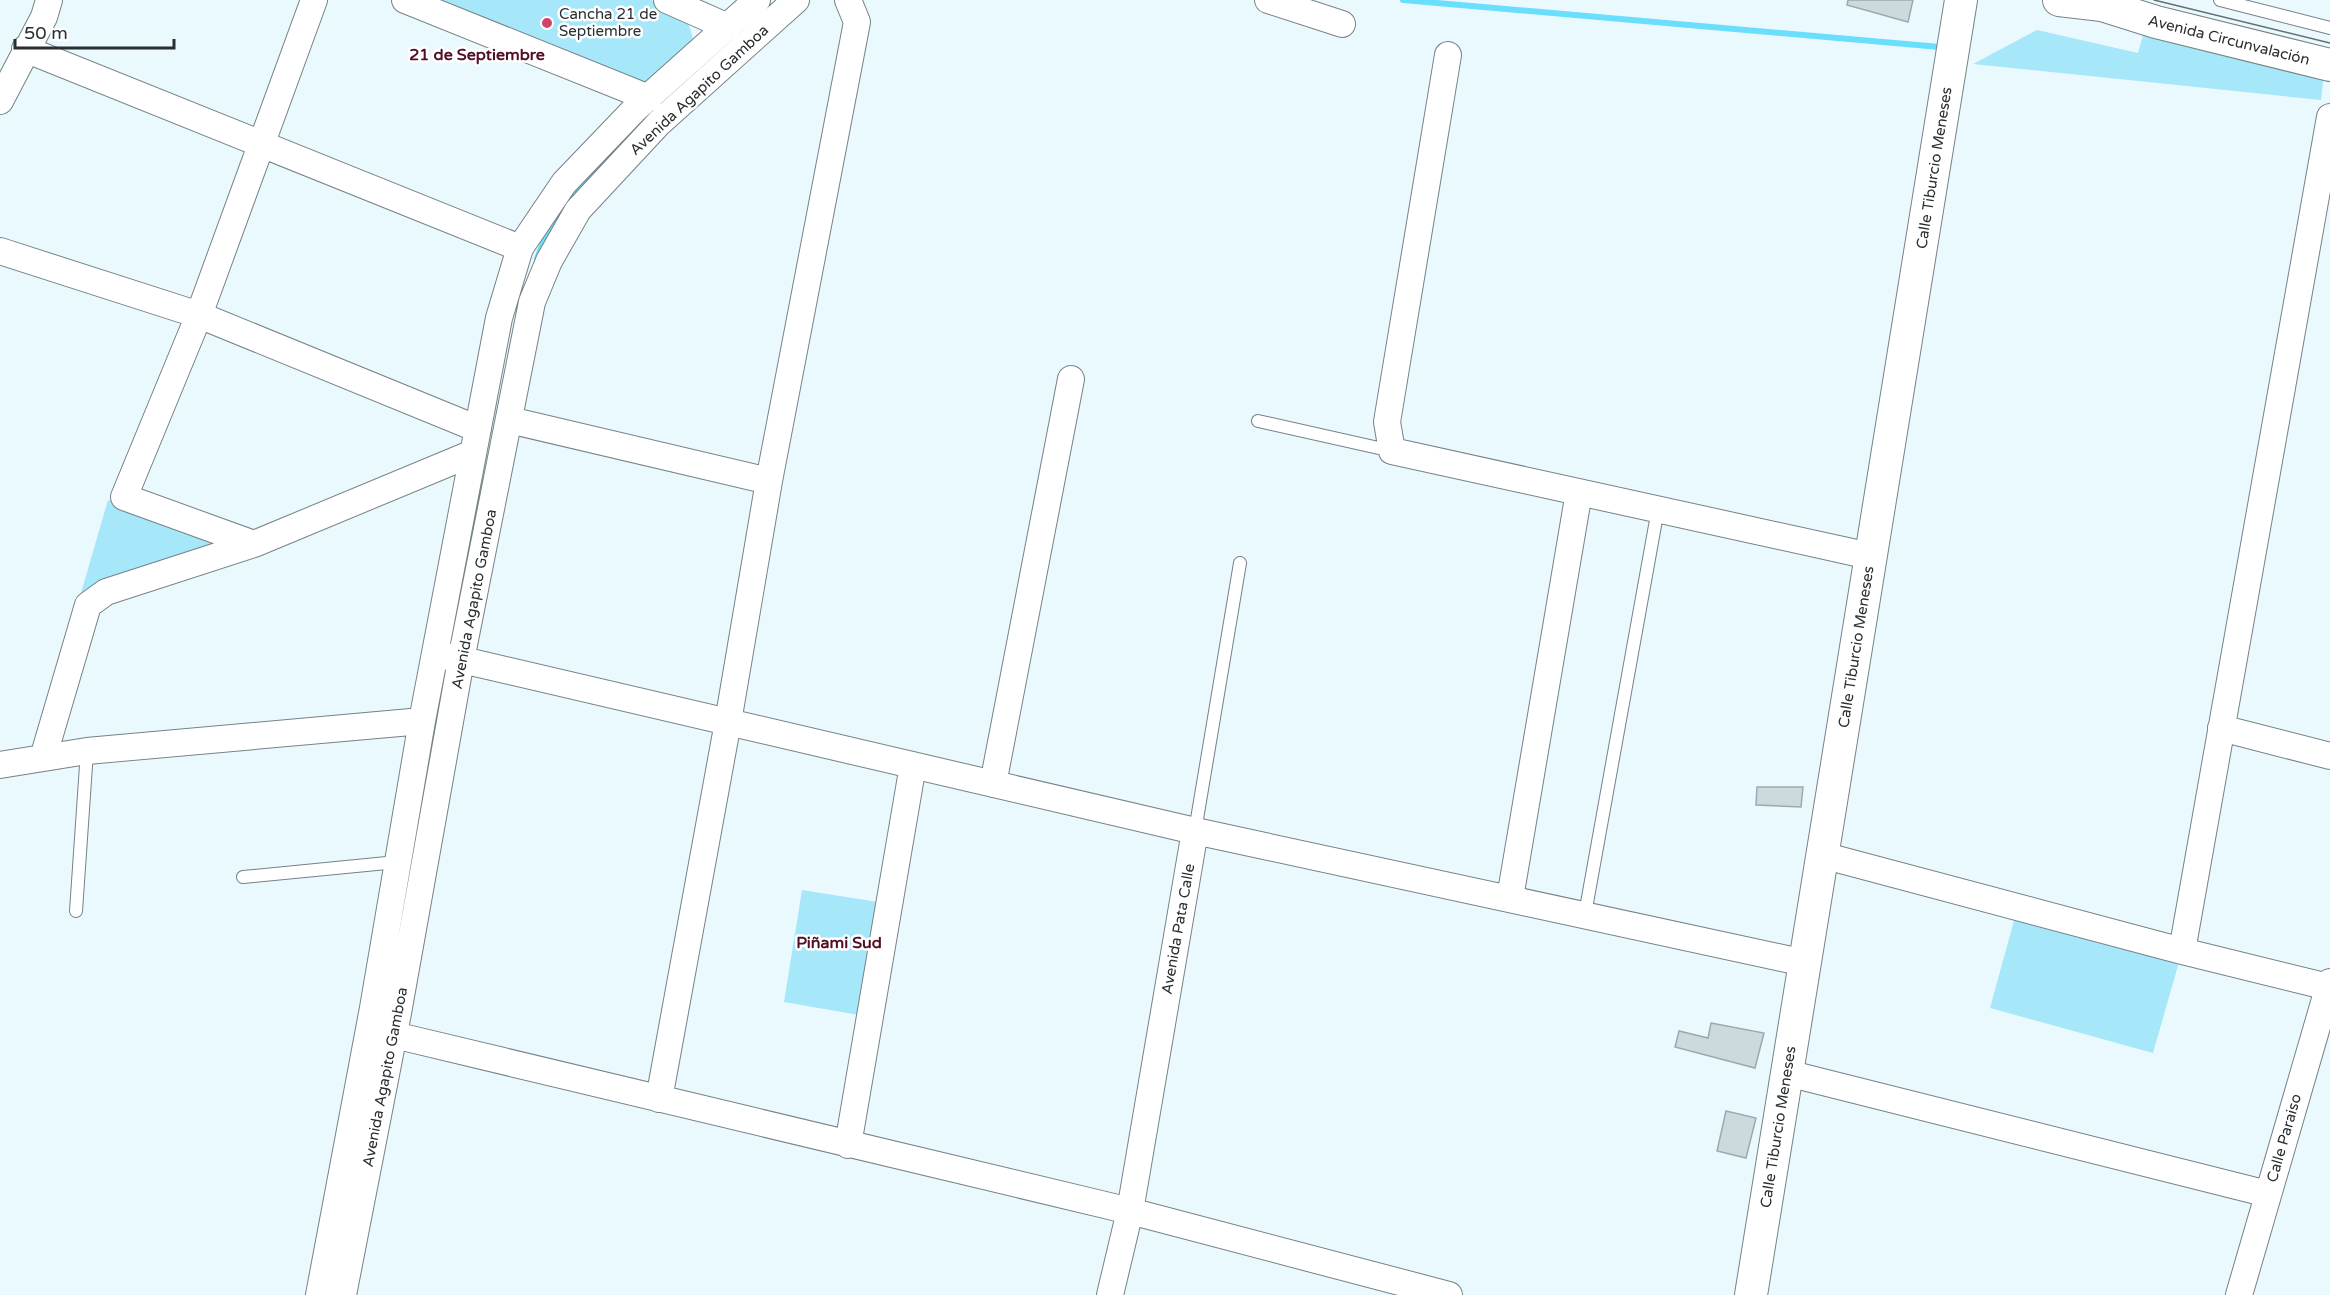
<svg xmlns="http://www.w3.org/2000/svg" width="2330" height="1295" viewBox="0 0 2330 1295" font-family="'Varela Round',sans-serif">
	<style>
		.green { fill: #a6e7fa }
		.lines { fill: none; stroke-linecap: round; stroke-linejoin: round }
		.stream { stroke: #6adffd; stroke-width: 6 }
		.building { fill: #ccdade; stroke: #9caaae; stroke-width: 1.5 }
		.service-casing { stroke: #758286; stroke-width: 14 }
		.minor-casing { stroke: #758286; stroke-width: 28 }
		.tertiary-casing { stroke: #758286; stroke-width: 34 }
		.service { stroke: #fff; stroke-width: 12 }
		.minor { stroke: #fff; stroke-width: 26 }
		.tertiary { stroke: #fff; stroke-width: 32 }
		.tram { stroke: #656e70; stroke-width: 1.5 }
		.poi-dot { fill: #d2436c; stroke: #fff; stroke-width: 2 }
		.labels { text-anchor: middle; stroke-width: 5; stroke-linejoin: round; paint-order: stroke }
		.poi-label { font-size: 15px; fill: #292e30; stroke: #fff; text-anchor: start }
		.street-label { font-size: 15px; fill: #292e30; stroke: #fff }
		.neighbourhood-label { font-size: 16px; font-weight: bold; fill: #520e24; stroke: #fff }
	</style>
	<rect width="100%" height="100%" fill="#eaf9fd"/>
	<path class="green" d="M 440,0 L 651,0 C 676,11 688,11 693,40 L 646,84 Z
		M 2037,30 L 2138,53 L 2144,32 L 2324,74 L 2321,100 L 1973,64 Z
		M 108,500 L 216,542 L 81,593 Z
		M 802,890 L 878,902 L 859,1015 L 784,1002 Z
		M 2015,917 L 2179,962 L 2153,1053 L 1990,1008 Z"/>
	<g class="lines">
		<path class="stream" d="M 1403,0 L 1940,47 L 1940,44
			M 537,259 C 552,212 589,176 623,143
			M 394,959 L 403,913"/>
	</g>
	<path class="building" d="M 1848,0 L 1913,0 L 1908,22 L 1847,5 Z
		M 1757,787 L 1803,787 L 1801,807 L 1756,805 Z
		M 1711,1023 L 1764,1033 L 1755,1068 L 1675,1047 L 1679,1031 L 1708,1038 Z
		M 1726,1111 L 1756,1118 L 1746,1158 L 1717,1151 Z"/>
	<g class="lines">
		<defs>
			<path id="service" d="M 2220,0 L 2330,28
				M 1258,421 L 1392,451
				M 1195,831 L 1240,563
				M 243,877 L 397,862
				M 76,911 L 87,751
				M 1585,914 L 1658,509"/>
			<path id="minor" d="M 405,0 L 649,98
				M 667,0 L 728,27
				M 1268,0 L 1342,24
				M 25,49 L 520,248
				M 1448,55 L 1387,422 L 1392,451 L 1870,556
				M 0,101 L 44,17 L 49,0
				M 0,251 L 199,315 L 478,429
				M 509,420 L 769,481
				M 254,544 L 124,497 L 199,315 L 314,0
				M 445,656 L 1195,831 L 1805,963
				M 2221,728 L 2330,756
				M 43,758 L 88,605 L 106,592 L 254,544 L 473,453
				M 0,765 L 87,751 L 422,721
				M 993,784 L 1071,379
				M 1822,855 L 2182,951 L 2328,987
				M 1510,898 L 1579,492
				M 2182,951 L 2330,117
				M 394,1035 L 1130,1211 L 1449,1295
				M 1787,1073 L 2268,1194
				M 659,1099 L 728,722 L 769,481 L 857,22 L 848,0
				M 848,1145 L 913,765
				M 319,1295 L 373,1008 L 422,721 L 499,318 L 520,248 L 564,183 L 635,109 L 757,0
				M 343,1295 L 398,1013 L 461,660 L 532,302 L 549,261 L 578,210 L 659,123 L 796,0
				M 1110,1295 L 1130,1211 L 1195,831
				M 2239,1295 L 2330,982"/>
			<path id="tertiary" d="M 2059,0 L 2102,5 L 2156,22 L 2330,65
				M 1751,1295 L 1961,0"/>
		</defs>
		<use href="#service" class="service-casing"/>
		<use href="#minor" class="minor-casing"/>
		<use href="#tertiary" class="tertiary-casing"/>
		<use href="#service" class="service"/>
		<use href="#minor" class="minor"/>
		<use href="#tertiary" class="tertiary"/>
		<path class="tram" d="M 2154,0 L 2330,43"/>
	</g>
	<circle class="poi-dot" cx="547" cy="23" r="6"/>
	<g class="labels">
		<g class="poi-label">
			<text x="559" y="19">Cancha 21 de<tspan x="559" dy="17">Septiembre</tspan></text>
		</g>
		<g class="street-label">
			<text transform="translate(2229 40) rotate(14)" y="5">Avenida Circunvalación</text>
			<text transform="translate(699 90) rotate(-43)" y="5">Avenida Agapito Gamboa</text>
			<text transform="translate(1934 168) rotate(-81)" y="5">Calle Tiburcio Meneses</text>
			<text transform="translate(474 599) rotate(-79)" y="5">Avenida Agapito Gamboa</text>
			<text transform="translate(1856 647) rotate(-81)" y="5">Calle Tiburcio Meneses</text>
			<text transform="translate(1178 929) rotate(-80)" y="5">Avenida Pata Calle</text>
			<text transform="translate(385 1077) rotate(-79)" y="5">Avenida Agapito Gamboa</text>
			<text transform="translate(1778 1127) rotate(-81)" y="5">Calle Tiburcio Meneses</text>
			<text transform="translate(2284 1138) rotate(-74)" y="5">Calle Paraiso</text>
		</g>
		<g class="neighbourhood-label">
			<text x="477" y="60">21 de Septiembre</text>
			<text x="839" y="948">Piñami Sud</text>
		</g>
	</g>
	<path d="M15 39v9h159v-9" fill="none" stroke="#292e30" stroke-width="3"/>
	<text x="24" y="39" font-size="18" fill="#292e30" stroke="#ffffff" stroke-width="4.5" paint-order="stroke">50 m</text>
</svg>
